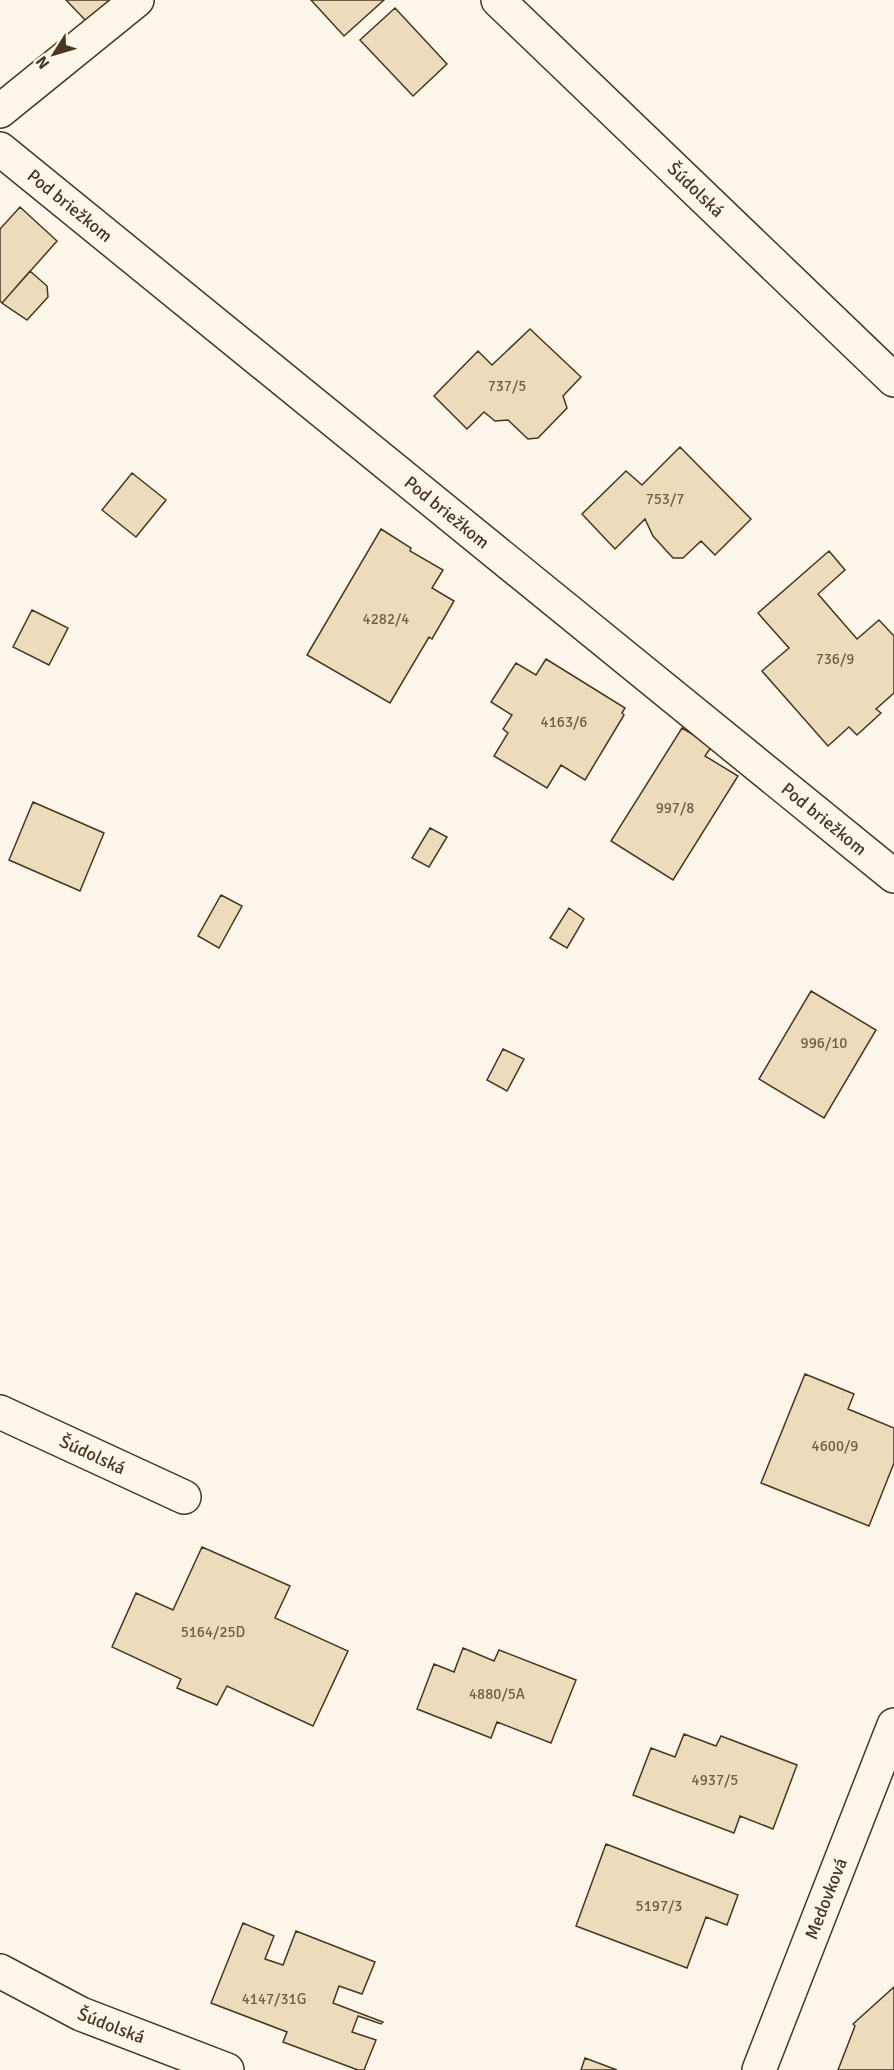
<svg xmlns="http://www.w3.org/2000/svg" width="894" height="2070" viewBox="0 0 894 2070" font-family="Signika,sans-serif">
	<style>
		.building { fill: #ecdcbc; stroke: #4a3520; stroke-width: 1.5 }
		.lines { fill: none; stroke-linecap: round; stroke-linejoin: round }
		.street-casing { stroke: #4a3520; stroke-width: 36 }
		.street { stroke: #fbf6e9; stroke-width: 33 }
		.labels { text-anchor: middle; stroke-width: 4.5; stroke-linejoin: round; paint-order: stroke }
		.number-label { font-size: 15px; fill: #725f47 }
		.street-label { font-size: 18px; fill: #4a3520; stroke: #fbf6e9 }
	</style>
	<rect width="100%" height="100%" fill="#fbf6e9"/>
	<path class="building" d="M 66,0 L 112,0 L 88,23 Z
		M 311,0 L 384,0 L 344,36 Z
		M 395,8 L 447,64 L 413,96 L 360,40 Z
		M 20,207 L 57,241 L 2,303 L 0,301 L 0,229 Z
		M 30,271 L 47,286 L 48,297 L 27,320 L 2,303 Z
		M 530,329 L 581,377 L 563,396 L 567,408 L 538,438 L 528,439 L 508,420 L 495,421 L 484,412 L 467,429 L 434,396 L 478,351 L 492,365 Z
		M 680,447 L 751,519 L 715,555 L 701,541 L 683,558 L 673,558 L 653,536 L 645,519 L 615,549 L 582,514 L 626,471 L 642,485 Z
		M 132,473 L 166,500 L 136,537 L 102,510 Z
		M 381,529 L 411,548 L 410,551 L 443,570 L 432,588 L 454,601 L 432,639 L 429,637 L 390,703 L 307,655 Z
		M 829,551 L 845,570 L 818,594 L 857,639 L 879,620 L 894,636 L 894,693 L 876,709 L 881,713 L 857,735 L 849,727 L 828,746 L 762,671 L 789,648 L 758,613 Z
		M 32,610 L 68,628 L 49,665 L 13,647 Z
		M 546,659 L 625,708 L 622,713 L 624,715 L 585,780 L 561,765 L 547,788 L 494,756 L 508,733 L 503,729 L 512,715 L 491,702 L 516,663 L 536,675 Z
		M 682,728 L 712,746 L 705,756 L 738,776 L 673,880 L 611,841 Z
		M 33,802 L 104,833 L 80,891 L 9,860 Z
		M 430,828 L 447,837 L 429,867 L 412,858 Z
		M 221,895 L 242,906 L 219,948 L 198,936 Z
		M 569,908 L 584,919 L 567,948 L 550,938 Z
		M 811,991 L 876,1030 L 824,1118 L 759,1079 Z
		M 503,1049 L 524,1059 L 507,1091 L 487,1080 Z
		M 805,1374 L 854,1394 L 848,1409 L 894,1428 L 894,1463 L 869,1526 L 761,1483 Z
		M 202,1547 L 290,1586 L 275,1618 L 348,1651 L 313,1726 L 227,1686 L 217,1705 L 177,1688 L 181,1679 L 112,1647 L 136,1593 L 173,1610 Z
		M 463,1648 L 494,1661 L 499,1650 L 576,1680 L 551,1743 L 497,1722 L 491,1738 L 417,1709 L 434,1664 L 454,1672 Z
		M 684,1734 L 716,1746 L 721,1736 L 797,1765 L 773,1829 L 740,1816 L 734,1833 L 633,1795 L 651,1748 L 675,1757 Z
		M 606,1844 L 738,1895 L 727,1925 L 706,1917 L 687,1968 L 576,1926 Z
		M 243,1923 L 274,1936 L 265,1959 L 283,1965 L 296,1931 L 375,1962 L 362,1994 L 339,1986 L 333,2003 L 383,2022 L 381,2024 L 358,2016 L 352,2032 L 376,2040 L 364,2070 L 358,2070 L 283,2042 L 287,2032 L 211,2003 Z
		M 894,1987 L 894,2070 L 838,2070 L 855,2026 L 853,2024 Z
		M 585,2058 L 617,2070 L 581,2070 Z"/>
	<g class="lines">
		<defs>
			<g id="street">
				<path id="s1" d="M 498,0 L 894,380"/>
				<path d="M 0,111 L 137,0"/>
				<path id="s2" d="M 0,149 L 894,876"/>
				<path id="s3" d="M 0,1412 L 184,1497"/>
				<path id="s4" d="M 0,1971 L 81,2014 L 227,2070"/>
				<path id="s5" d="M 759,2070 L 894,1725"/>
			</g>
		</defs>
		<use href="#street" class="street-casing"/>
		<use href="#street" class="street"/>
	</g>
	<g class="labels">
		<g class="number-label">
			<text x="507" y="391">737/5</text>
			<text x="665" y="504">753/7</text>
			<text x="386" y="624">4282/4</text>
			<text x="835" y="664">736/9</text>
			<text x="564" y="727">4163/6</text>
			<text x="675" y="813">997/8</text>
			<text x="824" y="1048">996/10</text>
			<text x="835" y="1451">4600/9</text>
			<text x="213" y="1637">5164/25D</text>
			<text x="497" y="1699">4880/5A</text>
			<text x="715" y="1785">4937/5</text>
			<text x="659" y="1911">5197/3</text>
			<text x="274" y="2004">4147/31G</text>
		</g>
		<g class="street-label">
			<text dy="6" stroke="none"><textPath href="#s1" startOffset="274">Šúdolská</textPath></text>
			<text dy="6" stroke="none"><textPath href="#s2" startOffset="90">Pod briežkom</textPath></text>
			<text dy="6" stroke="none"><textPath href="#s2" startOffset="576">Pod briežkom</textPath></text>
			<text dy="6" stroke="none"><textPath href="#s2" startOffset="1062">Pod briežkom</textPath></text>
			<text dy="6" stroke="none"><textPath href="#s3" startOffset="102">Šúdolská</textPath></text>
			<text dy="6" stroke="none"><textPath href="#s5" startOffset="184">Medovková</textPath></text>
			<text dy="6" stroke="none"><textPath href="#s4" startOffset="124">Šúdolská</textPath></text>
		</g>
	</g>
	<g transform="translate(54 54) rotate(233)" stroke="#fbf6e9" stroke-width="4.5" paint-order="stroke">
	<path d="M0-4.5L10 22L0 15L-10 22Z" fill="#4a3520"/>
	<text y="-9" font-size="16" font-weight="bold" text-anchor="middle" fill="#4a3520">N</text>
	</g>
</svg>
